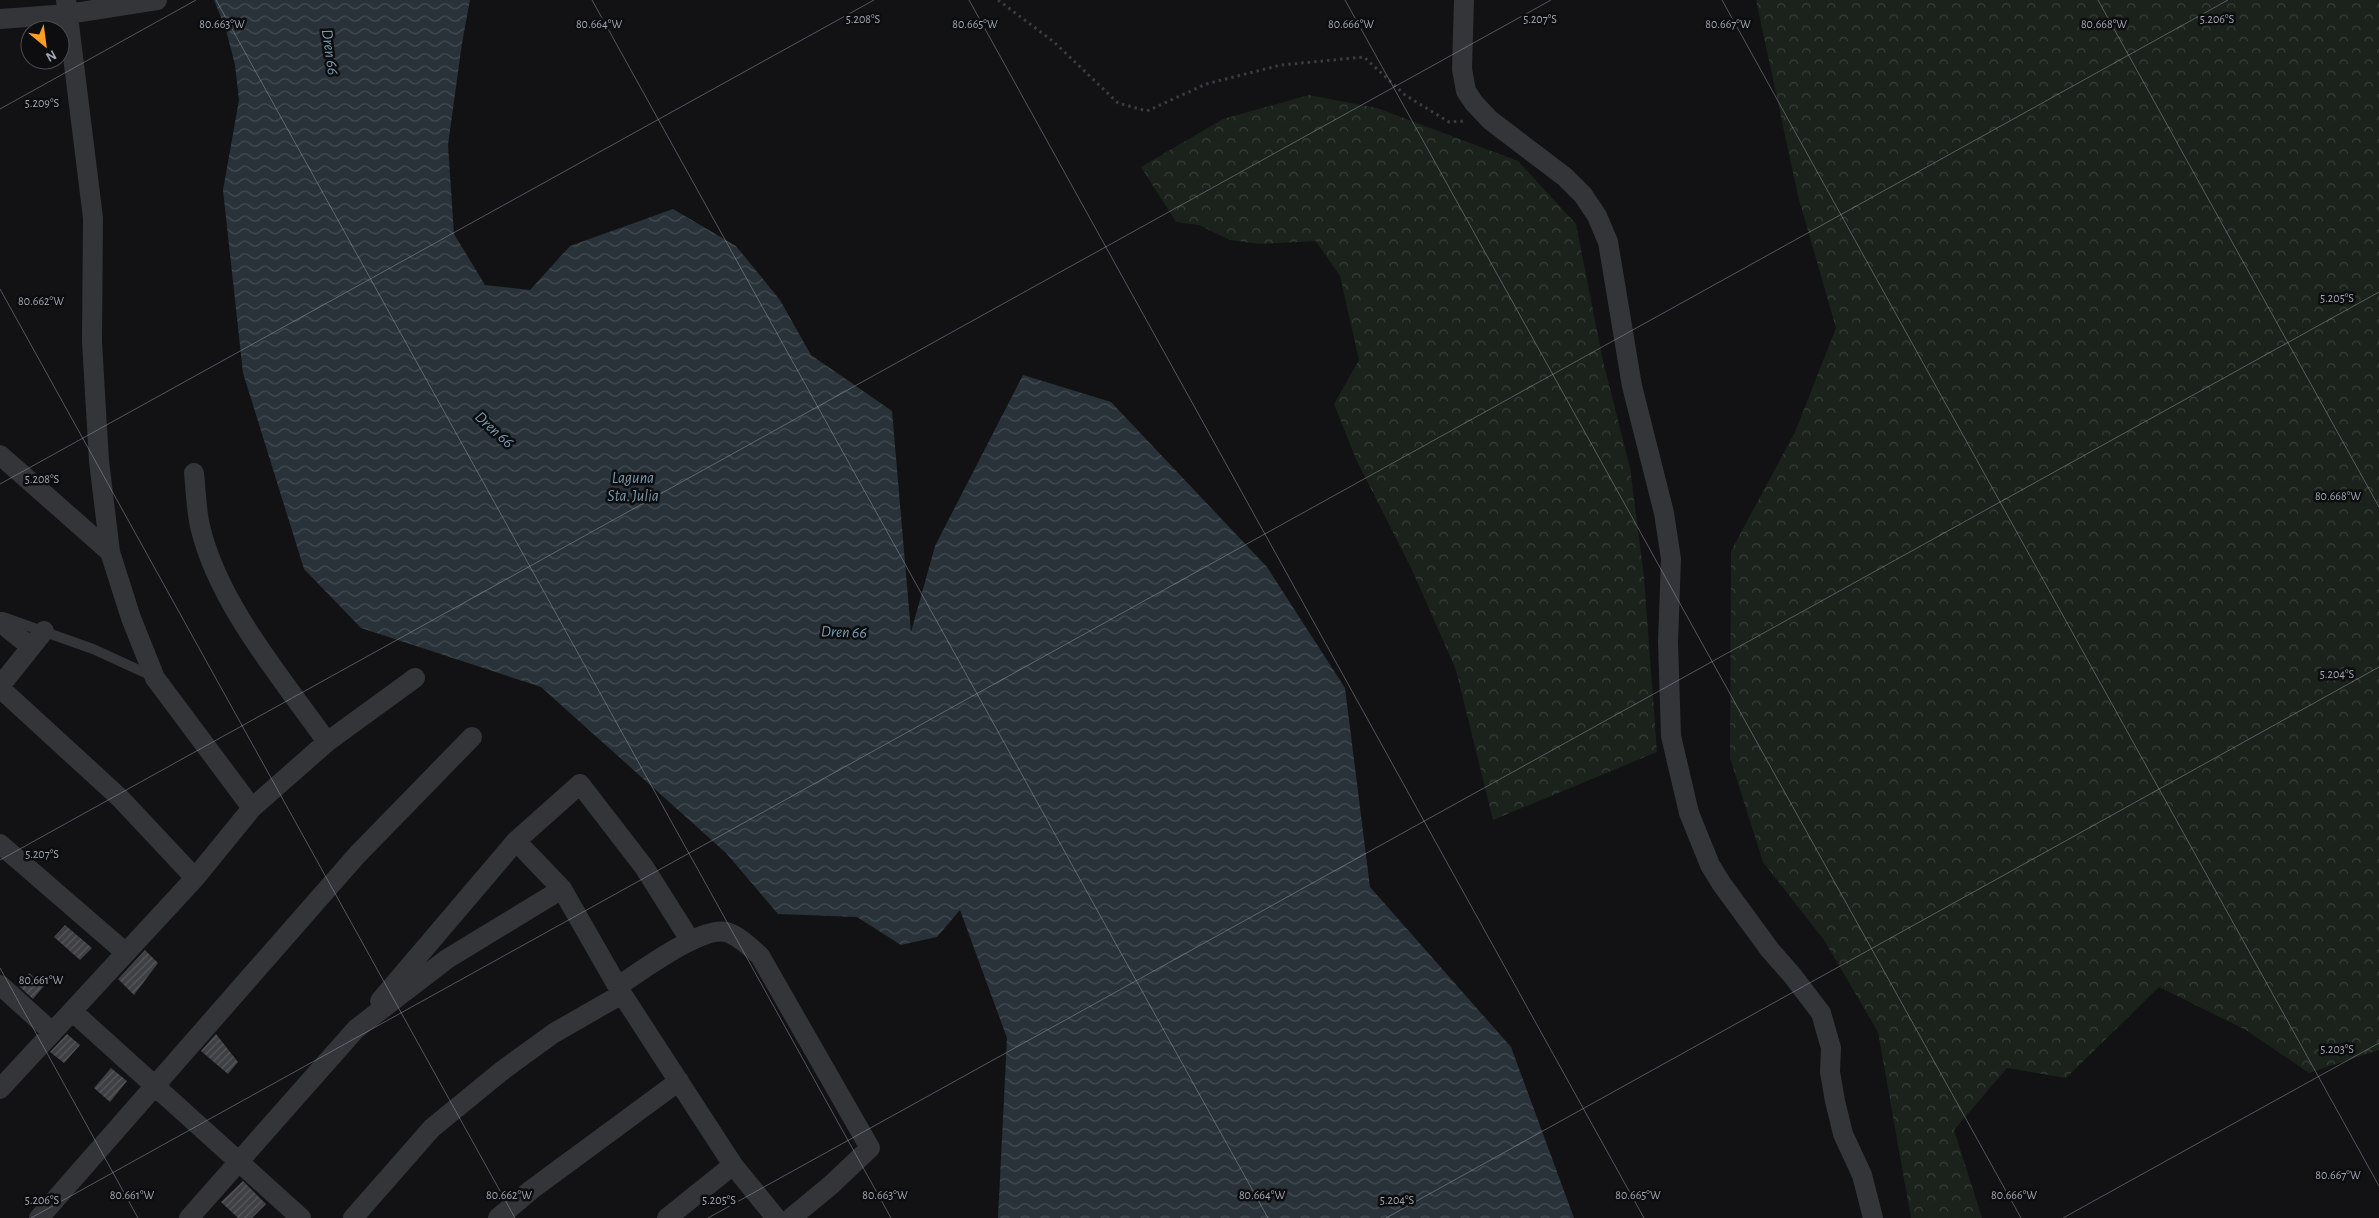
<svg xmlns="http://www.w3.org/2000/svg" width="2379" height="1218" viewBox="0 0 2379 1218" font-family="'Alegreya Sans',sans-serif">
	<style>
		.forest { fill: url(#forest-crowns) }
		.water { fill: url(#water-waves) }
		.building { fill: url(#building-hatch) }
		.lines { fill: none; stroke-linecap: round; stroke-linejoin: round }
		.path { stroke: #393c40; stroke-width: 3; stroke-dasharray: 2.5 4; stroke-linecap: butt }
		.service { stroke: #333539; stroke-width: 10 }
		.minor { stroke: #333539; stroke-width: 20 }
		.ticks { fill: none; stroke: #a3aab5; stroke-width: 1; stroke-opacity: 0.45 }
		.labels { text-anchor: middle; stroke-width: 5; stroke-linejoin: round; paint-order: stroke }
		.water-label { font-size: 16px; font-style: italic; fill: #799cb1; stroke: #0d0d0f }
		.ticks-label { font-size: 12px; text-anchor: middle; fill: #a3aab5; stroke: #0d0d0f; stroke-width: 5; stroke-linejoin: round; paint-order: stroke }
	</style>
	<defs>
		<pattern id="forest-crowns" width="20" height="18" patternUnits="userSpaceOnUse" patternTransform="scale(1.25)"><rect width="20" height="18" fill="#1a221b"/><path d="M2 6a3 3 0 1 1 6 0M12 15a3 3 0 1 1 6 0" fill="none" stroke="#383f3a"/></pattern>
		<pattern id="water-waves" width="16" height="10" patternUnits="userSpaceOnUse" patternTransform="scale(1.25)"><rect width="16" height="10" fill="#283238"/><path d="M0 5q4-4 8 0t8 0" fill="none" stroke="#444d53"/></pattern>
		<pattern id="building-hatch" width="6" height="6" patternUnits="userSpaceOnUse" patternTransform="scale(1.25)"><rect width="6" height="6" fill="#3e4044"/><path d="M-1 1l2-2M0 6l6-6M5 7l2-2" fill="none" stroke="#57595d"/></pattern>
	</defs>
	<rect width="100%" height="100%" fill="#121214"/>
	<path class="forest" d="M 1756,0 L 2379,0 L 2379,1050 L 2309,1073 L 2246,1030 L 2159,987 L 2066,1078 L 2007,1068 L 1954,1130 L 1982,1218 L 1911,1218 L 1878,1032 L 1824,940 L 1763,862 L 1730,758 L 1731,551 L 1795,432 L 1836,328 L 1798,196 Z
		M 1309,95 L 1377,108 L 1518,161 L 1576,224 L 1603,361 L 1630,468 L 1644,577 L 1657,752 L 1493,820 L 1456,670 L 1412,570 L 1356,459 L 1334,404 L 1359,360 L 1340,276 L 1316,241 L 1260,244 L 1230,240 L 1199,225 L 1176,222 L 1141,167 L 1223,119 Z"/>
	<path class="water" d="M 214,0 L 470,0 L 462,43 L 448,145 L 454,234 L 485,285 L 530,290 L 570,246 L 673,209 L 736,246 L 780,300 L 811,355 L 892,411 L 911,632 L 935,546 L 1023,375 L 1111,402 L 1267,567 L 1345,688 L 1370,887 L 1511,1047 L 1574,1218 L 998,1218 L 1007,1038 L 960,910 L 937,937 L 901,945 L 857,917 L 778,914 L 726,853 L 541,687 L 361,628 L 304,569 L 243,373 L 223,190 L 239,100 L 235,65 L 226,30 Z"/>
	<path class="building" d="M 65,925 L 92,948 L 80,960 L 54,937 Z
		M 145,950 L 158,963 L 134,995 L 118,979 Z
		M 29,973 L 44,986 L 33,999 L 19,986 Z
		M 67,1034 L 80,1045 L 64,1063 L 50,1052 Z
		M 216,1034 L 238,1062 L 228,1074 L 201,1051 Z
		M 111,1068 L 127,1081 L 110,1102 L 94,1088 Z
		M 243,1181 L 266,1204 L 252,1218 L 238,1218 L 221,1202 Z"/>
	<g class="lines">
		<path class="path" d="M 998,0 L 1054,42 L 1118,103 L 1147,111 L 1206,84 L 1281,65 L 1364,57 L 1405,95 L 1449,122 L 1465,121"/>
		<path class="service" d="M 3,617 L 93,649 L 152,676"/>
		<path class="minor" d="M 66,0 L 93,218 L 92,342 L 99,461 L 110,552 L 131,618 L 155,678 L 252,808
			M 1464,0 L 1462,69 L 1466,91 L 1474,103 L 1490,120 L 1565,177 L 1583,195 L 1597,216 L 1608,242 L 1632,386 L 1664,513 L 1671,559 L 1668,642 L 1671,736 L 1689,813 L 1710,865 L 1721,883 L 1770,950 L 1792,975 L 1821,1013 L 1831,1048 L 1830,1072 L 1835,1101 L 1843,1134 L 1862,1175 L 1873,1218
			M 0,19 L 68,14 L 157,0
			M 0,455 L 110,552
			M 194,473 C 196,490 196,509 200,526 C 218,604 282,678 327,742
			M 0,622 L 31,647
			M 0,686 L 44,631
			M 0,688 L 120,798 L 195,878
			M 0,844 L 126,953
			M 690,940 L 644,867 L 580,784 L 516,841 L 562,889 L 622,994 L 733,1165 L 776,1218
			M 0,985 L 52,1032
			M 618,986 C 640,972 701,926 726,932 C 738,935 751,948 760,956 L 870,1148 L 831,1185 L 791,1218
			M 380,1001 L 516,841
			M 72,1011 L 301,1218
			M 0,1089 L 195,878 L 252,808 L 327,742 L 415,678
			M 39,1218 L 357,855 L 472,737
			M 189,1218 L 356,1029 L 447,959 L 562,889
			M 353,1218 L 432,1128 L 503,1070 L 554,1033 L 622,994
			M 498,1218 L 531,1190 L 679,1081
			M 667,1218 L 733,1165"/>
	</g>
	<path class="ticks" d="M 216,0 L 891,1218M 592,0 L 1268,1218M 969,0 L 1644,1218M 1345,0 L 2021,1218M 1722,0 L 2379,1186M 2098,0 L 2379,507M 0,109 L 196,0M 0,289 L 515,1218M 0,484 L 874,0M 0,860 L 1551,0M 0,968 L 138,1218M 31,1218 L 2228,0M 708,1218 L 2379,292M 1386,1218 L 2379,667M 2063,1218 L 2379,1043"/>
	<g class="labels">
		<g class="water-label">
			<text transform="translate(331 52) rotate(82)" y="6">Dren 66</text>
			<text transform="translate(495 429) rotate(42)" y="6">Dren 66</text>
			<text x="633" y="483">Laguna<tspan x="633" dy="18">Sta. Julia</tspan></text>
			<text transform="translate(844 631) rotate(2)" y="6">Dren 66</text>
		</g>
	</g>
	<g class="ticks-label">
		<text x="863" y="23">5.208°S</text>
		<text x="1540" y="23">5.207°S</text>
		<text x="2217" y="23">5.206°S</text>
		<text x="222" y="28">80.663°W</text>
		<text x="599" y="28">80.664°W</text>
		<text x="975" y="28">80.665°W</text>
		<text x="1351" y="28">80.666°W</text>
		<text x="1728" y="28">80.667°W</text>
		<text x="2104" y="28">80.668°W</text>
		<text x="42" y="107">5.209°S</text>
		<text x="2337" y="302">5.205°S</text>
		<text x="41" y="305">80.662°W</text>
		<text x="42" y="483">5.208°S</text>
		<text x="2338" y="500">80.668°W</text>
		<text x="2337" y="678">5.204°S</text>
		<text x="42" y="858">5.207°S</text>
		<text x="41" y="984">80.661°W</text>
		<text x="2337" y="1053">5.203°S</text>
		<text x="2338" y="1179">80.667°W</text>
		<text x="132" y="1199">80.661°W</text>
		<text x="509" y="1199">80.662°W</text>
		<text x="885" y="1199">80.663°W</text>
		<text x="1262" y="1199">80.664°W</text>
		<text x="1638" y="1199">80.665°W</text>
		<text x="2014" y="1199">80.666°W</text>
		<text x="42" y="1204">5.206°S</text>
		<text x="719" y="1204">5.205°S</text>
		<text x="1397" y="1204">5.204°S</text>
	</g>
	<g transform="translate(45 45) rotate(151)"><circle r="24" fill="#0d0d0f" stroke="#494c51"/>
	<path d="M0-4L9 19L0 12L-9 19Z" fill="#f79e27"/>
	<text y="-8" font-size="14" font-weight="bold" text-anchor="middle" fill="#a3aab5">N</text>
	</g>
</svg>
